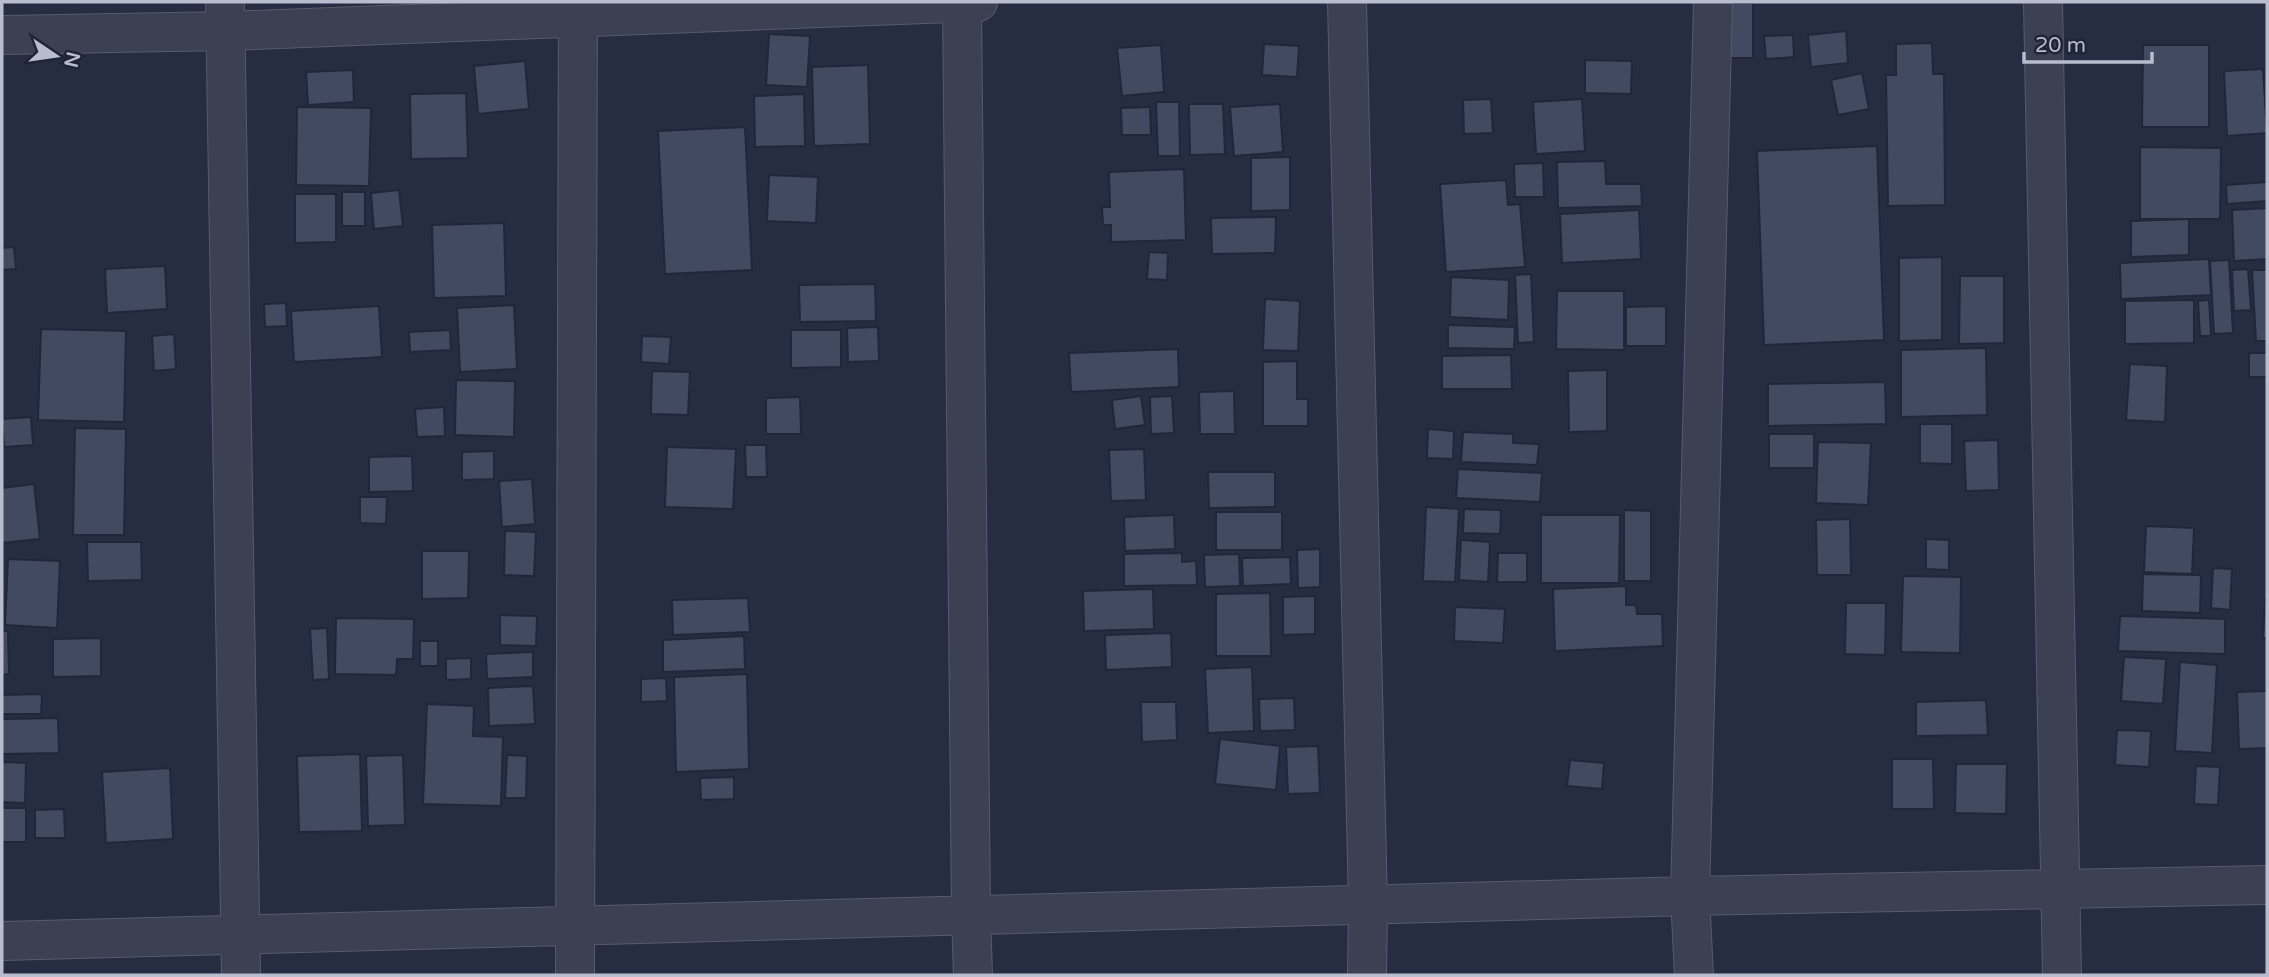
<svg xmlns="http://www.w3.org/2000/svg" width="2269" height="977" viewBox="0 0 2269 977" font-family="'Varela Round',sans-serif">
	<style>
		.building { fill: #424a62; stroke: #212739; stroke-width: 2 }
		.lines { fill: none; stroke-linecap: round; stroke-linejoin: round }
		.minor-casing { stroke: #565b6c; stroke-width: 40 }
		.minor { stroke: #3b4052; stroke-width: 38 }
	</style>
	<rect width="100%" height="100%" fill="#262d42"/>
	<path class="building" d="M 1721,3 L 1753,3 L 1753,58 L 1720,58 Z
		M 1846,31 L 1848,63 L 1811,67 L 1808,35 Z
		M 769,34 L 810,36 L 807,87 L 766,85 Z
		M 1793,35 L 1794,57 L 1766,59 L 1764,36 Z
		M 1932,43 L 1933,74 L 1944,74 L 1945,205 L 1888,206 L 1886,75 L 1896,75 L 1896,44 Z
		M 1264,44 L 1299,46 L 1297,77 L 1262,75 Z
		M 1161,45 L 1164,92 L 1122,96 L 1117,48 Z
		M 2143,45 L 2209,45 L 2209,127 L 2142,127 Z
		M 1585,60 L 1632,61 L 1631,94 L 1585,93 Z
		M 525,61 L 529,109 L 478,114 L 474,66 Z
		M 868,65 L 870,144 L 814,146 L 812,67 Z
		M 2263,69 L 2267,133 L 2227,136 L 2224,71 Z
		M 353,70 L 354,102 L 308,105 L 306,72 Z
		M 1862,73 L 1869,109 L 1838,115 L 1831,80 Z
		M 466,93 L 468,158 L 411,159 L 410,94 Z
		M 804,94 L 805,146 L 755,147 L 754,96 Z
		M 1491,99 L 1493,133 L 1464,134 L 1463,100 Z
		M 1582,99 L 1585,151 L 1536,154 L 1533,102 Z
		M 1156,102 L 1179,102 L 1180,156 L 1158,156 Z
		M 1189,104 L 1223,104 L 1225,154 L 1190,155 Z
		M 1280,104 L 1283,152 L 1234,156 L 1230,107 Z
		M 297,107 L 371,108 L 369,186 L 296,185 Z
		M 1150,107 L 1151,135 L 1122,135 L 1121,108 Z
		M 745,127 L 752,270 L 665,274 L 658,131 Z
		M 1877,146 L 1884,340 L 1764,345 L 1757,151 Z
		M 2140,147 L 2221,148 L 2220,219 L 2140,219 Z
		M 1290,157 L 1290,210 L 1251,211 L 1251,158 Z
		M 1605,161 L 1606,184 L 1641,184 L 1642,206 L 1558,208 L 1557,162 Z
		M 1543,163 L 1544,197 L 1515,197 L 1514,164 Z
		M 1184,169 L 1186,240 L 1111,242 L 1111,225 L 1103,225 L 1102,207 L 1110,207 L 1109,172 Z
		M 769,175 L 818,177 L 816,223 L 767,221 Z
		M 1506,180 L 1508,205 L 1520,204 L 1525,267 L 1446,272 L 1440,184 Z
		M 2267,182 L 2267,201 L 2227,204 L 2226,185 Z
		M 399,190 L 403,226 L 374,229 L 371,193 Z
		M 342,192 L 365,192 L 365,226 L 342,226 Z
		M 295,194 L 336,194 L 336,242 L 295,243 Z
		M 2267,208 L 2267,259 L 2234,261 L 2232,210 Z
		M 1639,210 L 1641,259 L 1562,263 L 1560,214 Z
		M 1276,217 L 1275,253 L 1212,254 L 1211,218 Z
		M 2189,219 L 2189,255 L 2131,257 L 2131,221 Z
		M 504,223 L 506,296 L 434,298 L 432,225 Z
		M 14,247 L 16,269 L 2,270 L 2,248 Z
		M 1149,252 L 1168,253 L 1167,280 L 1147,279 Z
		M 1942,257 L 1942,340 L 1899,341 L 1899,258 Z
		M 2209,259 L 2211,295 L 2121,299 L 2120,263 Z
		M 2229,260 L 2233,333 L 2214,334 L 2210,261 Z
		M 165,266 L 167,309 L 107,313 L 105,269 Z
		M 2248,269 L 2251,310 L 2234,311 L 2232,270 Z
		M 2252,270 L 2267,270 L 2267,341 L 2256,341 Z
		M 1531,274 L 1534,342 L 1518,343 L 1515,275 Z
		M 1960,276 L 2004,276 L 2004,343 L 1959,344 Z
		M 1451,277 L 1509,280 L 1508,320 L 1450,317 Z
		M 875,284 L 876,321 L 800,322 L 799,285 Z
		M 1557,291 L 1624,291 L 1624,350 L 1556,349 Z
		M 1265,299 L 1300,301 L 1298,351 L 1263,350 Z
		M 2194,300 L 2194,343 L 2125,344 L 2125,301 Z
		M 2209,300 L 2211,336 L 2200,336 L 2198,301 Z
		M 286,303 L 287,326 L 265,327 L 264,304 Z
		M 514,305 L 517,369 L 460,372 L 457,308 Z
		M 379,306 L 382,357 L 294,362 L 291,311 Z
		M 1666,306 L 1666,346 L 1626,346 L 1626,307 Z
		M 1448,325 L 1515,327 L 1514,349 L 1448,348 Z
		M 878,327 L 879,361 L 848,362 L 847,328 Z
		M 41,329 L 126,331 L 124,422 L 38,420 Z
		M 450,330 L 451,350 L 410,352 L 409,332 Z
		M 791,330 L 841,330 L 841,367 L 791,368 Z
		M 174,334 L 176,369 L 154,371 L 152,336 Z
		M 642,336 L 671,337 L 669,364 L 641,362 Z
		M 1986,348 L 1987,415 L 1901,417 L 1901,350 Z
		M 1178,349 L 1179,387 L 1071,392 L 1069,353 Z
		M 2249,353 L 2267,353 L 2267,377 L 2249,377 Z
		M 1511,355 L 1512,389 L 1442,389 L 1442,356 Z
		M 1297,361 L 1297,399 L 1308,399 L 1308,426 L 1263,426 L 1263,362 Z
		M 2130,364 L 2167,366 L 2165,422 L 2126,420 Z
		M 1607,370 L 1607,431 L 1569,432 L 1568,371 Z
		M 652,371 L 690,372 L 688,415 L 651,414 Z
		M 456,380 L 515,381 L 514,437 L 455,435 Z
		M 1885,382 L 1886,424 L 1768,426 L 1768,384 Z
		M 1234,391 L 1235,434 L 1200,434 L 1199,392 Z
		M 1141,396 L 1145,425 L 1115,429 L 1112,400 Z
		M 1172,396 L 1174,433 L 1151,434 L 1150,397 Z
		M 800,397 L 801,434 L 766,434 L 766,398 Z
		M 444,407 L 445,436 L 417,437 L 415,409 Z
		M 31,417 L 33,445 L 4,447 L 2,419 Z
		M 1920,424 L 1952,424 L 1952,464 L 1920,463 Z
		M 75,428 L 126,429 L 124,535 L 73,535 Z
		M 1428,429 L 1454,431 L 1453,459 L 1427,458 Z
		M 1463,432 L 1513,434 L 1513,443 L 1539,444 L 1537,465 L 1461,462 Z
		M 1769,434 L 1814,434 L 1814,468 L 1769,468 Z
		M 1998,440 L 1999,490 L 1966,491 L 1964,441 Z
		M 1818,442 L 1871,443 L 1868,505 L 1816,503 Z
		M 745,445 L 766,445 L 767,477 L 746,477 Z
		M 667,447 L 736,449 L 733,509 L 665,507 Z
		M 1144,449 L 1146,500 L 1111,501 L 1109,450 Z
		M 494,451 L 494,479 L 462,480 L 462,452 Z
		M 412,456 L 413,491 L 369,492 L 369,457 Z
		M 1458,469 L 1542,473 L 1540,502 L 1456,498 Z
		M 1208,472 L 1275,472 L 1275,507 L 1209,508 Z
		M 532,479 L 535,524 L 502,527 L 499,481 Z
		M 34,484 L 40,539 L 2,543 L 2,488 Z
		M 360,497 L 387,497 L 386,524 L 360,523 Z
		M 1426,507 L 1459,509 L 1455,582 L 1423,581 Z
		M 1464,509 L 1501,510 L 1500,534 L 1463,533 Z
		M 1624,510 L 1651,511 L 1651,581 L 1624,581 Z
		M 1216,512 L 1282,512 L 1282,550 L 1216,550 Z
		M 1174,515 L 1175,549 L 1125,551 L 1124,517 Z
		M 1541,515 L 1620,515 L 1619,583 L 1541,583 Z
		M 1850,519 L 1851,575 L 1817,575 L 1816,520 Z
		M 2146,526 L 2194,528 L 2192,574 L 2144,572 Z
		M 505,531 L 536,532 L 534,576 L 504,575 Z
		M 1926,539 L 1949,540 L 1949,570 L 1926,569 Z
		M 1461,540 L 1490,542 L 1488,582 L 1459,580 Z
		M 87,542 L 141,542 L 142,580 L 88,581 Z
		M 1320,549 L 1320,587 L 1298,588 L 1297,550 Z
		M 422,551 L 469,551 L 468,598 L 422,599 Z
		M 1182,553 L 1182,562 L 1196,561 L 1197,585 L 1124,586 L 1124,554 Z
		M 1498,553 L 1527,553 L 1527,582 L 1497,582 Z
		M 1239,554 L 1240,586 L 1205,587 L 1204,555 Z
		M 1290,557 L 1291,584 L 1243,586 L 1242,558 Z
		M 8,559 L 60,561 L 57,628 L 5,625 Z
		M 2213,568 L 2232,569 L 2230,610 L 2211,608 Z
		M 2143,574 L 2201,575 L 2200,613 L 2142,611 Z
		M 1903,576 L 1961,577 L 1960,653 L 1901,652 Z
		M 1626,586 L 1626,605 L 1636,605 L 1637,614 L 1662,614 L 1663,646 L 1555,651 L 1553,589 Z
		M 1153,589 L 1154,629 L 1084,631 L 1083,591 Z
		M 1270,593 L 1271,656 L 1216,656 L 1216,594 Z
		M 1315,596 L 1315,634 L 1283,635 L 1283,597 Z
		M 748,598 L 750,632 L 673,635 L 672,600 Z
		M 2265,599 L 2267,599 L 2267,638 L 2263,638 Z
		M 1846,603 L 1886,603 L 1885,655 L 1845,654 Z
		M 1455,607 L 1505,609 L 1503,643 L 1454,641 Z
		M 500,615 L 537,616 L 536,646 L 500,645 Z
		M 2120,616 L 2225,619 L 2225,654 L 2118,651 Z
		M 336,618 L 414,619 L 413,659 L 397,659 L 396,675 L 335,674 Z
		M 327,628 L 329,679 L 313,680 L 310,629 Z
		M 2,631 L 8,631 L 9,674 L 2,675 Z
		M 1171,633 L 1172,667 L 1106,670 L 1105,635 Z
		M 744,636 L 745,669 L 663,672 L 663,640 Z
		M 101,638 L 101,676 L 53,677 L 53,639 Z
		M 420,641 L 438,641 L 438,666 L 420,666 Z
		M 533,652 L 533,677 L 487,679 L 486,654 Z
		M 2124,657 L 2166,659 L 2163,704 L 2121,701 Z
		M 471,658 L 471,679 L 446,680 L 446,659 Z
		M 2180,662 L 2217,665 L 2212,753 L 2175,751 Z
		M 1252,667 L 1254,731 L 1208,733 L 1205,669 Z
		M 747,674 L 749,769 L 676,772 L 674,677 Z
		M 666,678 L 667,701 L 641,702 L 641,679 Z
		M 533,686 L 535,724 L 489,726 L 488,688 Z
		M 2267,691 L 2267,748 L 2239,749 L 2237,692 Z
		M 42,694 L 41,714 L 2,714 L 2,695 Z
		M 1294,698 L 1295,730 L 1260,731 L 1259,699 Z
		M 1986,700 L 1988,735 L 1916,736 L 1916,702 Z
		M 1141,702 L 1176,702 L 1177,740 L 1142,742 Z
		M 427,704 L 474,706 L 473,736 L 503,737 L 501,806 L 423,804 Z
		M 58,718 L 59,753 L 2,754 L 2,719 Z
		M 2117,730 L 2151,731 L 2149,767 L 2115,765 Z
		M 1220,739 L 1280,746 L 1276,790 L 1215,784 Z
		M 1318,746 L 1320,793 L 1288,794 L 1286,747 Z
		M 360,754 L 362,831 L 299,832 L 297,756 Z
		M 403,755 L 405,825 L 368,826 L 366,756 Z
		M 507,755 L 527,756 L 526,798 L 505,798 Z
		M 1892,759 L 1933,759 L 1934,809 L 1892,809 Z
		M 1570,760 L 1604,763 L 1602,789 L 1567,786 Z
		M 2,762 L 26,763 L 25,803 L 2,802 Z
		M 1956,764 L 2007,764 L 2006,814 L 1955,813 Z
		M 2196,766 L 2220,767 L 2218,805 L 2194,804 Z
		M 170,768 L 173,839 L 106,843 L 102,772 Z
		M 734,777 L 734,799 L 701,800 L 700,778 Z
		M 2,808 L 26,808 L 26,842 L 2,842 Z
		M 64,809 L 65,838 L 35,838 L 35,810 Z"/>
	<g class="lines">
		<defs>
			<path id="minor" d="M 225,2 L 241,975
				M 962,2 L 971,915 L 973,975
				M 1347,2 L 1368,905 L 1367,975
				M 2043,2 L 2062,975
				M 2,35 L 227,31 L 978,2
				M 2,941 L 1690,896 L 2267,885
				M 575,975 L 578,2
				M 1694,975 L 1690,896 L 1713,2"/>
		</defs>
		<use href="#minor" class="minor-casing"/>
		<use href="#minor" class="minor"/>
	</g>
	<rect width="2269" height="977" fill="none" stroke="#b8bccc" stroke-width="7"/>
	<g transform="translate(56 56) rotate(103)" stroke="#1f2537" stroke-width="5" paint-order="stroke">
	<path d="M0-5L12 26L0 18L-12 26Z" fill="#b8bccc"/>
	<text y="-10" font-size="19" font-weight="bold" text-anchor="middle" fill="#b8bccc">N</text>
	</g>
	<path d="M2024 52v10h128v-10" fill="none" stroke="#b8bccc" stroke-width="3.5"/>
	<text x="2035" y="52" font-size="21" fill="#b8bccc" stroke="#1f2537" stroke-width="5" paint-order="stroke">20 m</text>
</svg>
